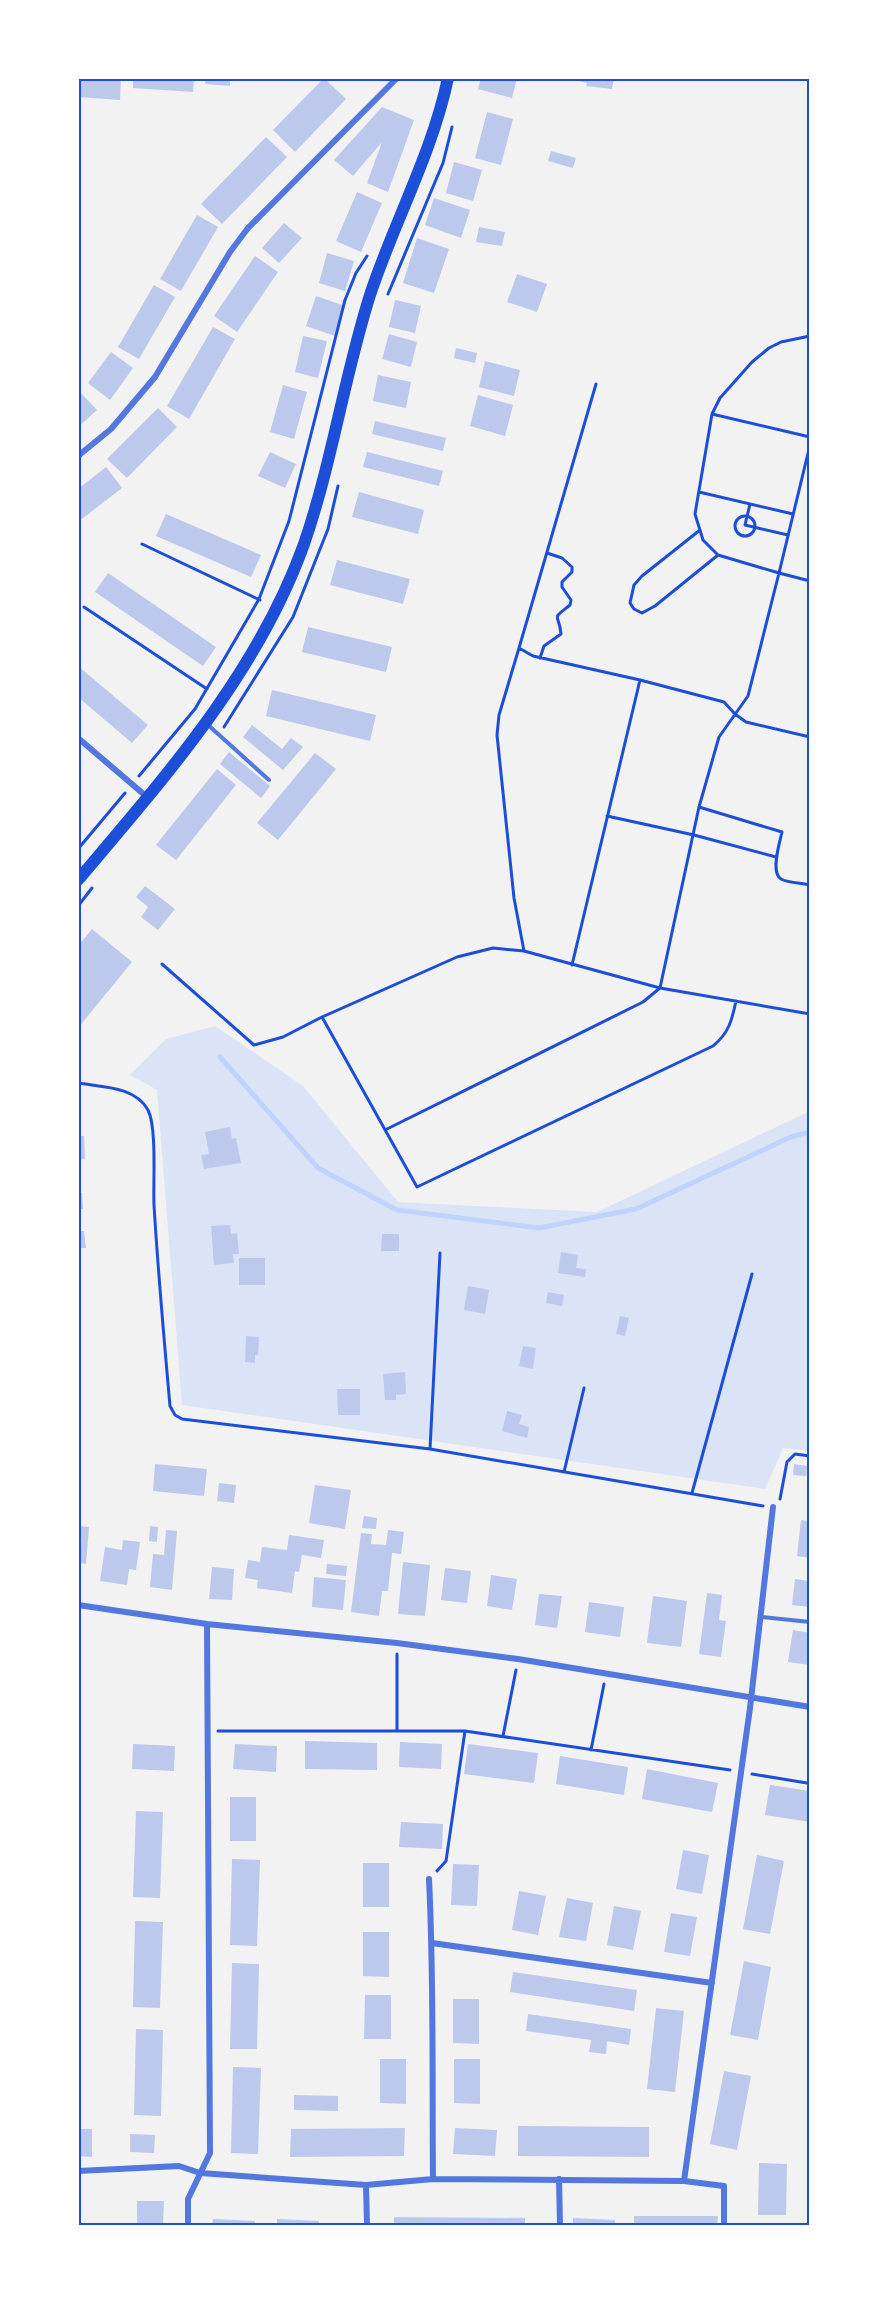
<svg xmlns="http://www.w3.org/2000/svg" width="888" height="2303" viewBox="0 0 888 2303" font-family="Manrope,sans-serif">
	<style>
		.green { fill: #dbe4f7 }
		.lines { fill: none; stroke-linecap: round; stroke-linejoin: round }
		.stream { stroke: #bfd3fe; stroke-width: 5 }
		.building { fill: #bdc9ec }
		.path { stroke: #1d4ed8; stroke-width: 3 }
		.service { stroke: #5277de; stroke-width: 4 }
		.minor { stroke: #5277de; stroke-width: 6 }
		.secondary { stroke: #1d4ed8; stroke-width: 12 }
		.neatline { fill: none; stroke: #1d4ed8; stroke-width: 2 }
	</style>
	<rect width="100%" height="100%" fill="#f2f2f2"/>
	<path class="green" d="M 215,1026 L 303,1086 L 398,1202 L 597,1212 L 810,1111 L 810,1451 L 783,1448 L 765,1489 L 182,1405 L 157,1090 L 130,1075 L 166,1039 Z"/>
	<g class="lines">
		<path class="stream" d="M 220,1057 L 318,1168 L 397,1210 L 539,1228 L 636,1209 L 791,1137 L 810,1132"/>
	</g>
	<path class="building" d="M 78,78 L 121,78 L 120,100 L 78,97 Z
		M 133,78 L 194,78 L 193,92 L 133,88 Z
		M 206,78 L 230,78 L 230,86 L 205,84 Z
		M 324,78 L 346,99 L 295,152 L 273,130 Z
		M 481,78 L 517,78 L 512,98 L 478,89 Z
		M 574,78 L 614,78 L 612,89 L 586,86 L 587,83 L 574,80 Z
		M 382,107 L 414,120 L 388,192 L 367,183 L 382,142 L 353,176 L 334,160 Z
		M 487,112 L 513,119 L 501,165 L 475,158 Z
		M 266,137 L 287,157 L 222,224 L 201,204 Z
		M 551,151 L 576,158 L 573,168 L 548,161 Z
		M 454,162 L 482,170 L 473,201 L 446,193 Z
		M 357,192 L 382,203 L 361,252 L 336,241 Z
		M 434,198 L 470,210 L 461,238 L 425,225 Z
		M 197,215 L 218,227 L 181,291 L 160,279 Z
		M 284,223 L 302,238 L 279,263 L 262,248 Z
		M 479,227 L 505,232 L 502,246 L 476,242 Z
		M 417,238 L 449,249 L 434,293 L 403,283 Z
		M 327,253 L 354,261 L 345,291 L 319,283 Z
		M 255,256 L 278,272 L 237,332 L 214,316 Z
		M 517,274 L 547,284 L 537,312 L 507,302 Z
		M 154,285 L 175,297 L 139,359 L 118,347 Z
		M 316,296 L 345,306 L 335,336 L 306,326 Z
		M 395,300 L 421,306 L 415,333 L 389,327 Z
		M 213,327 L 235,339 L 189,419 L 167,406 Z
		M 389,334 L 417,342 L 411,367 L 382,359 Z
		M 303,336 L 327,341 L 318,378 L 295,372 Z
		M 456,348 L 477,353 L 475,363 L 454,358 Z
		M 111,352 L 133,368 L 110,400 L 88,383 Z
		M 485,361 L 520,370 L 514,396 L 479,387 Z
		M 378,375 L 411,382 L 406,408 L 373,401 Z
		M 283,385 L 307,392 L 294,439 L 270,432 Z
		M 81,393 L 97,410 L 78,427 L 78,395 Z
		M 478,395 L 513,405 L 505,436 L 470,426 Z
		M 158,408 L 177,427 L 127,478 L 107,459 Z
		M 375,421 L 446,438 L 443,451 L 372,434 Z
		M 270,452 L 296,464 L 285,488 L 258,476 Z
		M 367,452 L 443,471 L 439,486 L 363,467 Z
		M 106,467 L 122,488 L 78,522 L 78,489 Z
		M 359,492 L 424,510 L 418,534 L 352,517 Z
		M 166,514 L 261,555 L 251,577 L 156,536 Z
		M 337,560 L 410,579 L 403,604 L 330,585 Z
		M 108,573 L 216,647 L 203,666 L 95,592 Z
		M 308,627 L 392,647 L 386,672 L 302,652 Z
		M 78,666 L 148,725 L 132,743 L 78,697 Z
		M 272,690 L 376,715 L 370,741 L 266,716 Z
		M 252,725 L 282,749 L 291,738 L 303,747 L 283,770 L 243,737 Z
		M 229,752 L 270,786 L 261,798 L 220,764 Z
		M 315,753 L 336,769 L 278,840 L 257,823 Z
		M 217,769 L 236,785 L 176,860 L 156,845 Z
		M 145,886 L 175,909 L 158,930 L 141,917 L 148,907 L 136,897 Z
		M 92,929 L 132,962 L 78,1028 L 78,946 Z
		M 230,1127 L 232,1139 L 236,1138 L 241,1163 L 204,1169 L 201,1155 L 209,1154 L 205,1132 Z
		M 78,1136 L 84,1136 L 85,1159 L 78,1160 Z
		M 78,1193 L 82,1193 L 83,1209 L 78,1209 Z
		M 230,1225 L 231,1234 L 237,1233 L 239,1254 L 233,1254 L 234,1263 L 214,1265 L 211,1226 Z
		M 78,1231 L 84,1231 L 86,1248 L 78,1248 Z
		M 382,1234 L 399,1234 L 399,1251 L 381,1251 Z
		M 561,1252 L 578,1255 L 576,1268 L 586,1269 L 585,1277 L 558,1273 Z
		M 239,1258 L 265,1258 L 265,1285 L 239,1285 Z
		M 468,1286 L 489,1290 L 485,1314 L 464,1310 Z
		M 548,1292 L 564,1295 L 562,1306 L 546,1303 Z
		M 620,1316 L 629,1318 L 625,1336 L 616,1334 Z
		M 246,1336 L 259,1337 L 258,1355 L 255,1355 L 255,1363 L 245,1362 Z
		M 523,1346 L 536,1348 L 533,1369 L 519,1366 Z
		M 405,1372 L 406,1394 L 396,1395 L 396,1400 L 385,1400 L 383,1374 Z
		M 337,1389 L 360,1389 L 360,1415 L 338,1415 Z
		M 507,1411 L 522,1415 L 519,1424 L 529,1427 L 527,1438 L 502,1431 Z
		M 155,1464 L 207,1469 L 204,1496 L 153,1491 Z
		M 794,1464 L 807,1466 L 806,1476 L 793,1475 Z
		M 219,1483 L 236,1485 L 234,1503 L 217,1501 Z
		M 315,1485 L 351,1490 L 345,1529 L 309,1523 Z
		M 364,1516 L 377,1518 L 376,1529 L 362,1528 Z
		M 801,1520 L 809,1521 L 810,1558 L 797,1556 Z
		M 78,1526 L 89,1527 L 86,1564 L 80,1563 L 80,1569 L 78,1569 Z
		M 150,1526 L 158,1527 L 157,1542 L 149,1541 Z
		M 166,1530 L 177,1531 L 172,1590 L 150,1587 L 153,1554 L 164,1555 Z
		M 388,1530 L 404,1532 L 401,1554 L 392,1553 L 388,1591 L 382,1591 L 379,1616 L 351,1612 L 361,1533 L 372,1534 L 371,1544 L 386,1545 Z
		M 289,1535 L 324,1540 L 321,1558 L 302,1555 L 299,1572 L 295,1571 L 292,1593 L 257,1588 L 258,1580 L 245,1578 L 248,1560 L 260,1562 L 262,1547 L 287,1550 Z
		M 123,1540 L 140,1542 L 136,1570 L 129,1569 L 127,1585 L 100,1581 L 105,1547 L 122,1550 Z
		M 403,1562 L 430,1565 L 425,1616 L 398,1614 Z
		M 327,1564 L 347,1566 L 346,1576 L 326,1574 Z
		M 212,1567 L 234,1569 L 232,1600 L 209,1599 Z
		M 445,1568 L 471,1571 L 467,1603 L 441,1600 Z
		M 491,1575 L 517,1579 L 512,1610 L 487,1606 Z
		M 314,1577 L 346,1580 L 343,1610 L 312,1607 Z
		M 795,1579 L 810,1581 L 810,1607 L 792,1605 Z
		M 707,1593 L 722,1595 L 719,1620 L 726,1621 L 721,1657 L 699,1654 Z
		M 539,1594 L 562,1596 L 557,1628 L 535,1625 Z
		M 653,1596 L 687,1601 L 681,1647 L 647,1643 Z
		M 589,1602 L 624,1607 L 620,1637 L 585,1632 Z
		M 793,1630 L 810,1633 L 810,1665 L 788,1662 Z
		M 305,1741 L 377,1743 L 377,1770 L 305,1769 Z
		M 400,1742 L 442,1744 L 441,1769 L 399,1767 Z
		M 133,1744 L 175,1746 L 174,1771 L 132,1769 Z
		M 235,1744 L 277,1746 L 276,1772 L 233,1769 Z
		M 468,1744 L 538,1753 L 534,1783 L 464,1774 Z
		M 560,1756 L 628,1767 L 624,1795 L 556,1784 Z
		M 647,1769 L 718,1783 L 712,1812 L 642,1799 Z
		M 770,1785 L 810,1791 L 810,1822 L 765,1815 Z
		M 230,1797 L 256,1797 L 256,1841 L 230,1841 Z
		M 136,1811 L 163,1812 L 160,1898 L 133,1897 Z
		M 401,1822 L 443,1824 L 442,1849 L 399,1847 Z
		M 683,1850 L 709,1855 L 702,1894 L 676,1889 Z
		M 757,1855 L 784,1861 L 770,1934 L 743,1929 Z
		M 232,1859 L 260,1860 L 257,1946 L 230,1945 Z
		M 363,1863 L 389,1863 L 389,1907 L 363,1907 Z
		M 453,1864 L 479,1865 L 477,1906 L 451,1905 Z
		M 519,1891 L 546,1896 L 538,1935 L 512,1930 Z
		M 567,1898 L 593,1903 L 586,1941 L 559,1937 Z
		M 614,1906 L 641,1911 L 633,1950 L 607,1945 Z
		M 671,1913 L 697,1917 L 690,1956 L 664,1952 Z
		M 135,1921 L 163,1922 L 160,2008 L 133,2007 Z
		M 363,1932 L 389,1932 L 389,1977 L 363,1976 Z
		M 744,1961 L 771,1967 L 758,2040 L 730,2035 Z
		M 232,1963 L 259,1964 L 257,2049 L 230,2049 Z
		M 513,1972 L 637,1990 L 634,2011 L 510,1992 Z
		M 365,1995 L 391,1995 L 391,2039 L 364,2039 Z
		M 453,1999 L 479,1999 L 479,2044 L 453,2043 Z
		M 656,2008 L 684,2011 L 675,2092 L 647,2089 Z
		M 528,2014 L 631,2029 L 629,2045 L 607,2041 L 606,2054 L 589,2052 L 591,2040 L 526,2031 Z
		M 136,2029 L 163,2030 L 161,2116 L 134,2115 Z
		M 380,2059 L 406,2059 L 406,2104 L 380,2103 Z
		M 454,2059 L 480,2059 L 480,2104 L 454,2103 Z
		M 233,2067 L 261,2068 L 258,2154 L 231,2153 Z
		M 724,2071 L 751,2076 L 737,2150 L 710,2144 Z
		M 294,2095 L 338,2096 L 338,2111 L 294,2110 Z
		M 518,2126 L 649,2127 L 649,2157 L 518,2156 Z
		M 405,2128 L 404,2156 L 290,2157 L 291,2129 Z
		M 455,2128 L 497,2130 L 495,2156 L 453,2154 Z
		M 78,2129 L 92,2129 L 92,2157 L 78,2156 Z
		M 130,2134 L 155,2135 L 154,2153 L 130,2152 Z
		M 759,2163 L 787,2164 L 786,2215 L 758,2215 Z
		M 137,2201 L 164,2201 L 163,2225 L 137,2225 Z
		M 634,2216 L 718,2216 L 717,2225 L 634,2225 Z
		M 394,2217 L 525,2218 L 525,2225 L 394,2225 Z
		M 573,2218 L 615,2220 L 615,2225 L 573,2225 Z
		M 213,2219 L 255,2221 L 255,2225 L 212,2225 Z
		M 277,2219 L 319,2221 L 319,2225 L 277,2225 Z"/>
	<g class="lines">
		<path class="path" d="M 388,294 L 443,163 L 452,127
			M 596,384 L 519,648 L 533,656 L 640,680 L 724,702 L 735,714 L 746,722 L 810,737
			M 712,414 L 810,437
			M 810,445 L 779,573 L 810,581
			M 699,492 L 793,514
			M 750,504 L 745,525 L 788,535
			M735 526a10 10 0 1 1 20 0a10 10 0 1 1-20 0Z
			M 700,530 L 642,576 L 634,585 L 630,603 L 634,609 L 642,613 L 655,606 L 718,555
			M 142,544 L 260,600
			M 84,607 L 207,689
			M 519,648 L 499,715 L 497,735 L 514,898 L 524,951
			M 540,658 L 544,646 L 561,634 C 559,612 550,621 570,605 L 571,600 L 562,587 L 562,582 L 572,572 L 572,567 L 562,558 L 547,553
			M 224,727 L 293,617 L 328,529 L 338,486
			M 139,776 L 195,709 L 259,599 L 289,521 L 345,300 L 356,273 L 367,256
			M 699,807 L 782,832 C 780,841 770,873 781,879 C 788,883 802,883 810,885
			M 607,816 L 694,835 L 776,857
			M 78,849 L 125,793
			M 78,906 L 92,888
			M 162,964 L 254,1045 L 283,1037 L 322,1017 L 457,957 L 493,948 L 524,951 L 660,988 L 810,1014
			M 572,965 L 640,680
			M 322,1017 L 417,1187 L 713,1046 C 729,1033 732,1020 736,1001
			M 78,1083 C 101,1087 135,1086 148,1110 C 157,1128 153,1182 154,1205 C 158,1272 164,1339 170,1406 L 175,1415 L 182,1419 L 430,1449 L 763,1506
			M 385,1130 L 643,1002 L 660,988 L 699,807 L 719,737 L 748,696 L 779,573 L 718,555 L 703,540 L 695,514 L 712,414 L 720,398 L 752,362 L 769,348 L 781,342 L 810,336
			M 430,1449 L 440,1253
			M 564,1472 L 584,1388
			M 692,1493 L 752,1274
			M 780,1499 L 787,1462 L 795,1454 L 810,1456
			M 397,1654 L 397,1730
			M 218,1731 L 465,1731 L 730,1770
			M 503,1736 L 516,1670
			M 591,1750 L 604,1684
			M 752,1774 L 807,1783
			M 437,1871 L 446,1861 L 465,1731"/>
		<path class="service" d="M 207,724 L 269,780
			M 761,1617 L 810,1622"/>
		<path class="minor" d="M 78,456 L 111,429 L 155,377 L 230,252 L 248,228 L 397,78
			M 78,738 L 147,797
			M 78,1605 L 207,1624 L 397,1643 L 518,1659 L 810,1707
			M 429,1879 C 434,1979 432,2079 433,2179
			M 432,1943 L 712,1983
			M 78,2171 L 179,2166 L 200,2173 L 366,2185 L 433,2179 L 684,2181
			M 559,2179 L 560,2225
			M 366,2185 L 367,2225
			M 188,2225 L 188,2199 L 210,2153 L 207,1624
			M 724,2225 L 724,2186 L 684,2181 L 750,1708 L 773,1507"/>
		<path class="secondary" d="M 78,880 C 165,777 258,673 304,544 C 332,463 344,377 370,295 C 394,222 432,154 448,78"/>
	</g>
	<rect width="888" height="2303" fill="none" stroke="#ffffff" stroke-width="159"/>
	<rect x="80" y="80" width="728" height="2144" class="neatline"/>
</svg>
